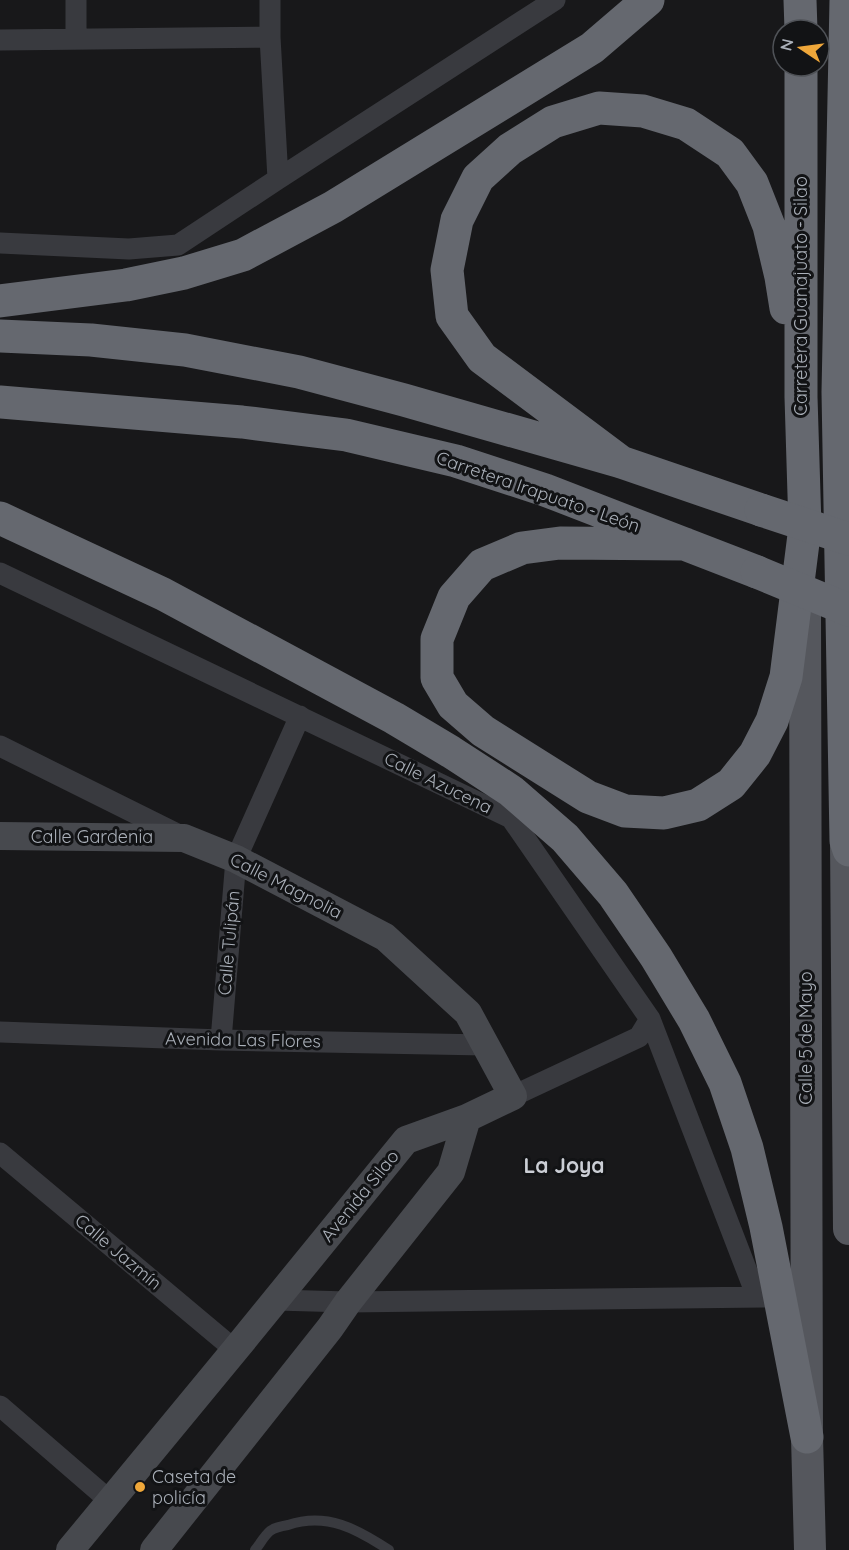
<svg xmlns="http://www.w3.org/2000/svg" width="849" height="1550" viewBox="0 0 849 1550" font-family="Quicksand,sans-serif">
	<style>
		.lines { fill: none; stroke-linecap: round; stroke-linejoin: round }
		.lane { stroke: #393a3f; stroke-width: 10 }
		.street { stroke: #393a3f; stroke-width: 21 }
		.secondary { stroke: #47494e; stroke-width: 28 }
		.primary { stroke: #55575d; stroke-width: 32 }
		.highway { stroke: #65686f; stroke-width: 33 }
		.highway-bridge { stroke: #65686f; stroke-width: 33 }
		.poi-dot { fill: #efa73a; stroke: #121315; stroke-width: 2 }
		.labels { text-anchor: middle; stroke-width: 6; stroke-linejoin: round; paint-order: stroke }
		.street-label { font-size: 18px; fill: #aab0b9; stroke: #121315 }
		.poi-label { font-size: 18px; fill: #aab0b9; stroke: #121315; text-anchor: start }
		.quarter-label { font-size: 21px; font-weight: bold; fill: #cbced5; stroke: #121315 }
	</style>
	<rect width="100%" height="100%" fill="#18181a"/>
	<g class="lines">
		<path class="lane" d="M 255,1550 C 260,1544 264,1536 270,1531 C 274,1528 282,1526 288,1525 C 327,1512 357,1529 389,1550"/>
		<path class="street" d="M 76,0 L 76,39
			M 270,0 L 270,37 L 278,179
			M 0,40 L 270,37
			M 0,243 L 129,249 L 178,245 L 278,179 L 555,0
			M 0,573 L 511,818 L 650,1019 L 757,1297
			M 0,746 L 181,836
			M 0,1032 L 221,1040 L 485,1045
			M 221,1040 L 236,859 L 300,716
			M 513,1096 L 639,1037 L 650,1019
			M 0,1153 L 235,1350
			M 276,1300 L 348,1302 L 769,1297
			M 0,1406 L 110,1501"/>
		<path class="secondary" d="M 0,836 L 184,838 L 236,859 L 385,937 L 468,1013 L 513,1096 L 467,1118 L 406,1140 L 235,1350 L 70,1550
			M 154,1550 L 330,1328 L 348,1302 L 451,1172 L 467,1118"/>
		<path class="primary" d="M 805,611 L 807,1437 L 810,1550
			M 846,841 L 849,1229"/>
		<path class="highway" d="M 800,0 L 801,30
			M 846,0 L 838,392 L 846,841 L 849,850
			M 0,301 L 126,285 L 184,273 L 243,255 L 333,207 L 592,48 L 648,0
			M 0,336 L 91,340 L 185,350 L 299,372 L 404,400 L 621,462 L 761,510
			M 0,402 L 242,422 L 346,435 L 456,461 L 545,490 L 757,572
			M 621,462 L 482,358 L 452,316 L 447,270 L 457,220 L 478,178 L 510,149 L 553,122 L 599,108 L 643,111 L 686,124 L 730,153 L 752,183 L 769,226 L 781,277 L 786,308
			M 0,518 L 163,594 L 394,718 L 451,752 L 511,791 L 565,838 L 613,894 L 656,957 L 694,1020 L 725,1083 L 747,1148 L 766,1227 L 807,1437
			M 685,544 L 560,543 L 522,548 L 482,565 L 454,597 L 437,639 L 437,678 L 453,705 L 483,731 L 588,797 L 625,811 L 664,813 L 698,805 L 731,784 L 755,754 L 772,721 L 786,677 L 805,527 L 801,397 L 801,66"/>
		<path class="highway-bridge" d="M 761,510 L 849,539
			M 757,572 L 849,610"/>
	</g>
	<circle class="poi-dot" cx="140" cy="1487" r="6"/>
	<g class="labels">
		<g class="street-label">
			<text transform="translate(801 296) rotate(-90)" y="6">Carretera Guanajuato - Silao</text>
			<text transform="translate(538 492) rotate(19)" y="6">Carretera Irapuato - León</text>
			<text transform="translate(438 783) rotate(26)" y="6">Calle Azucena</text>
			<text x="92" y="843">Calle Gardenia</text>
			<text transform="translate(286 886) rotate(27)" y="6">Calle Magnolia</text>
			<text transform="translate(229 943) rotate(-85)" y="6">Calle Tulipán</text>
			<text transform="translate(806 1038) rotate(-90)" y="6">Calle 5 de Mayo</text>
			<text transform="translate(243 1040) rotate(1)" y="6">Avenida Las Flores</text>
			<text transform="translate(360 1196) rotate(-51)" y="6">Avenida Silao</text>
			<text transform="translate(118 1252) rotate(40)" y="6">Calle Jazmín</text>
		</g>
		<g class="poi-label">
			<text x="152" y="1483">Caseta de<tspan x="152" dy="21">policía</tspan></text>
		</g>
		<g class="quarter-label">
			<text x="564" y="1173">La Joya</text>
		</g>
	</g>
	<g transform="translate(801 48) rotate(283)"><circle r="28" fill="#121315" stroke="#4f5257" stroke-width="1.5"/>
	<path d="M0-4.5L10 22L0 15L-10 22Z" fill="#efa73a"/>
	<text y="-9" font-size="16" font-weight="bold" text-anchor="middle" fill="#aab0b9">N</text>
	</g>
</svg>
